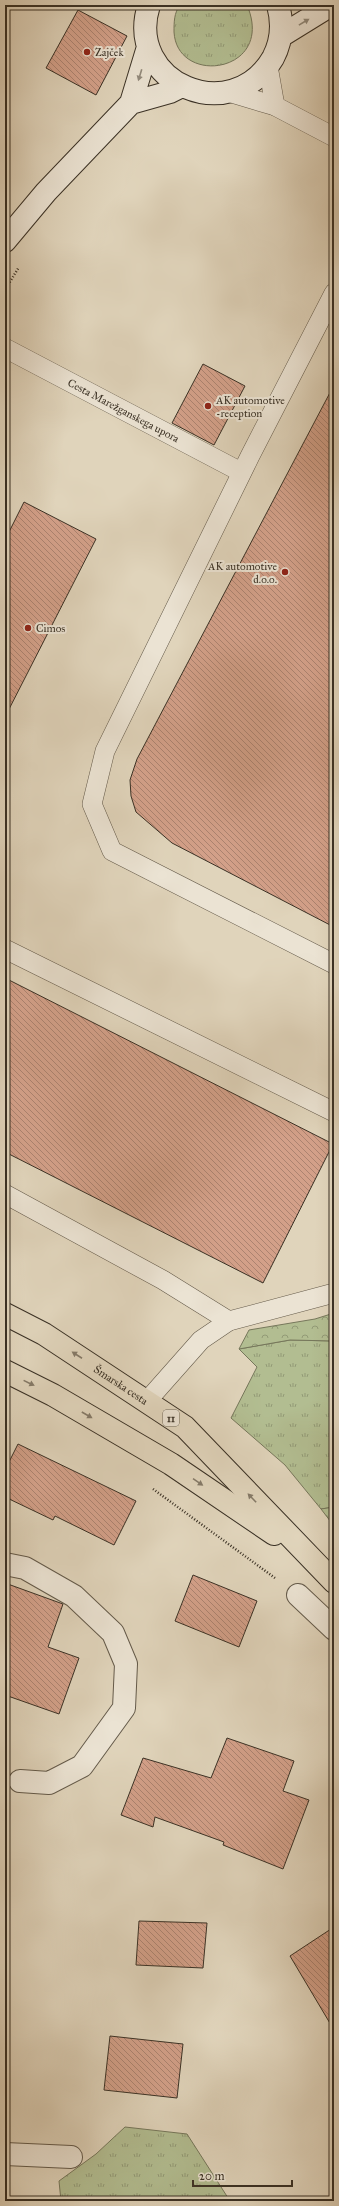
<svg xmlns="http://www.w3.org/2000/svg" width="339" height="2206" viewBox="0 0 339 2206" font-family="'IM FELL Great Primer',serif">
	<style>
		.grass { fill: url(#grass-tufts); stroke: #76775b }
		.forest { fill: url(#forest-crowns); stroke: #76775b }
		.building { fill: url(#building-back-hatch); stroke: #3a3125 }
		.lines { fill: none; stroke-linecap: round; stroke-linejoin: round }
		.lane-casing { stroke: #645a4a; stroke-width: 20 }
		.street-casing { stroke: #645a4a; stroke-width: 24 }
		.secondary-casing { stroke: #3a3125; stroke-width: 24 }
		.primary-casing { stroke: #3a3125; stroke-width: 24 }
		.path { stroke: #3a3125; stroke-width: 2.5; stroke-dasharray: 1 2; stroke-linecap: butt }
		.lane { stroke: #ebe3d3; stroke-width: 19 }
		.street { stroke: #ebe3d3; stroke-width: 22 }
		.secondary { stroke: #ebe3d3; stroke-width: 22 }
		.primary { stroke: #e0d4bb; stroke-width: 22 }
		.oneway { fill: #928a7c }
		.oneway2 { fill: #857a68 }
		.poi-dot { fill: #8f2418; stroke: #ebe3d3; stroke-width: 1.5 }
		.labels { text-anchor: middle; stroke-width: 4; stroke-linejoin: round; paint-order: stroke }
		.shield { fill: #ebe3d3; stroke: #6f6659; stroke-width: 1 }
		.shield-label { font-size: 10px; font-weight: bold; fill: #3a3125 }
		.poi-label { font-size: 11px; fill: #3a3125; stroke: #ebe3d3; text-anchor: start }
		.street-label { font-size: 11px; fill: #3a3125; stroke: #ebe3d3 }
	</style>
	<defs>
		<pattern id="grass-tufts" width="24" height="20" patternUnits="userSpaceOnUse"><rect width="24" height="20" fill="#b2bd91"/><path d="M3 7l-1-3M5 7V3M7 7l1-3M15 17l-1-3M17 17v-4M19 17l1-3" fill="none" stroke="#929a76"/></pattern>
		<pattern id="forest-crowns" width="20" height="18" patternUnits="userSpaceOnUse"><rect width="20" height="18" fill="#b2bd91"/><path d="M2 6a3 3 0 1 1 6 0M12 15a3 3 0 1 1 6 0" fill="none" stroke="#929a76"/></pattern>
		<pattern id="building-back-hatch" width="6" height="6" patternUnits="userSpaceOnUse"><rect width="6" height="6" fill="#d3a089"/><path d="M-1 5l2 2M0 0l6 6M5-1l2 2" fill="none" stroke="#ac8370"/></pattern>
	</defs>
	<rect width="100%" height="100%" fill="#e0d4bb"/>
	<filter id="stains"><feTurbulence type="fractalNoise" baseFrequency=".005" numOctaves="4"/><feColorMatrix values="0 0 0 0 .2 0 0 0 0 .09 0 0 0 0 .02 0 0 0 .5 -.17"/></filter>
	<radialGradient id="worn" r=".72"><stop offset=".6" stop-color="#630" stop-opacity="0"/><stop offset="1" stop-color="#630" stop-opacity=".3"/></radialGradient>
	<path class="grass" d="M 180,5 L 247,5 C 276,73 177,87 174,32 C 174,22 174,13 180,5 Z
		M 290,1340 L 334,1341 L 334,1507 L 321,1509 L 285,1465 L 231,1418 L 257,1367 L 239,1349 Z
		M 125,2127 L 187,2134 L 230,2201 L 61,2201 L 59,2181 L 96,2154 Z"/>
	<path class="forest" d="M 334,1313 L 334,1341 L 290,1340 L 239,1349 L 249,1330 L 315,1319 Z
		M 334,1507 L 334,1526 L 321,1509 Z"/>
	<path class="building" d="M 78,10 L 127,36 L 96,95 L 46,68 Z
		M 203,364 L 245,386 L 214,445 L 172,423 Z
		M 334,385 L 334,927 L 172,843 L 136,812 L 131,796 L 130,780 L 137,759 Z
		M 24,502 L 96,539 L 5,717 L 5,540 Z
		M 5,978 L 333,1144 L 263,1283 L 5,1152 Z
		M 18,1444 L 136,1501 L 114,1545 L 55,1516 L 53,1520 L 5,1497 L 5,1470 Z
		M 193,1575 L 257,1601 L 239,1647 L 175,1621 Z
		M 5,1583 L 63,1604 L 48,1647 L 79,1658 L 59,1714 L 5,1695 Z
		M 227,1738 L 294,1761 L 283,1791 L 309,1800 L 283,1869 L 223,1845 L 224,1842 L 155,1817 L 153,1827 L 121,1815 L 143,1758 L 211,1778 Z
		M 139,1921 L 207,1923 L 203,1968 L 136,1965 Z
		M 334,1927 L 334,2030 L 290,1956 Z
		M 110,2036 L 183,2044 L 177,2098 L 104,2090 Z"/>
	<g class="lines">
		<defs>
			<g id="lane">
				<path d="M 268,66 L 275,106"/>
				<path d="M 228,92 L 275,106 L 334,137"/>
				<path d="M 334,293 L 250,456 L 105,751 L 92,804 L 112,851 L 334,964"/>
				<path id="s1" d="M 5,348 L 241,472"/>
				<path d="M 5,949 L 334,1112"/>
				<path d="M 5,1194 L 163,1280 L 229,1321"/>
				<path d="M 147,1401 L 201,1340 L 229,1321 L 334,1293"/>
			</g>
			<path id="street" d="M 5,1564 L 25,1568 L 74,1596 L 113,1633 L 126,1664 L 124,1708 L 82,1766 L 49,1783 L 20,1781
				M 298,1595 L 334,1629
				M 5,2154 L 71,2157"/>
			<path id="secondary" d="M 149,5 C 124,83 232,129 273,58 C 282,41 283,23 278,5
				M 281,36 L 328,7 L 334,6
				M 131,103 L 170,92 L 182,86
				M 5,241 L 46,192 L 131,103 L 148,47"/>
			<g id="primary">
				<path id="s2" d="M 5,1314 L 44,1334 L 185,1427 L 334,1582"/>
				<path d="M 5,1371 L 53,1395 L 171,1464 L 274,1534"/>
			</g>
		</defs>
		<use href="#lane" class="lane-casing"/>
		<use href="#street" class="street-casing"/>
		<use href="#secondary" class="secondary-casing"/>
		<use href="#primary" class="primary-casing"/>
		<path class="path" d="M 5,290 L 19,267
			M 153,1489 L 275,1578"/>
		<use href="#lane" class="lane"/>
		<use href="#street" class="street"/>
		<use href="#secondary" class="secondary"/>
		<use href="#primary" class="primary"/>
	</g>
	<defs><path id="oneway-solid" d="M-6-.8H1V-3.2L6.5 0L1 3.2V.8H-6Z"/></defs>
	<g class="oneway">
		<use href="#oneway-solid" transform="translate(304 22) rotate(-31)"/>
		<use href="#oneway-solid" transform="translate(140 75) rotate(107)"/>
	</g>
	<g class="oneway2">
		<use href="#oneway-solid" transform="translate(77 1355) rotate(-147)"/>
		<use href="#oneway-solid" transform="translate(29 1383) rotate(26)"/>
		<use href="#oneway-solid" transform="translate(87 1415) rotate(30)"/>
		<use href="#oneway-solid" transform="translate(198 1482) rotate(34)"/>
		<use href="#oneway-solid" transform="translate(252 1498) rotate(-134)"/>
	</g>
	<g class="poi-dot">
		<circle cx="87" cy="52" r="4"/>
		<circle cx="208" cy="406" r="4"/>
		<circle cx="285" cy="572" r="4"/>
		<circle cx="28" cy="628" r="4"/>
	</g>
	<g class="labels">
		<rect class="shield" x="163" y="1410" width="16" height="16" rx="3"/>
		<g class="shield-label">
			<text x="171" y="1422">11</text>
		</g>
		<g class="poi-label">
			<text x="95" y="56">Zajček</text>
			<text x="216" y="404">AK automotive<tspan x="216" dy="13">-reception</tspan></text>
			<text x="277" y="570" text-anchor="end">AK automotive<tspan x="277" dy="13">d.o.o.</tspan></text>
			<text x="36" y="632">Cimos</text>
		</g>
		<g class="street-label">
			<text dy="4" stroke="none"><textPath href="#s1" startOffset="134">Cesta Marežganskega upora</textPath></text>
			<text dy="4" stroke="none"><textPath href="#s2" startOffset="136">Šmarska cesta</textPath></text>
		</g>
	</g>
	<rect width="339" height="2206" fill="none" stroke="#e0d4bb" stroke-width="20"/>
	<rect x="6" y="6" width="327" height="2194" fill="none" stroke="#3a3125" stroke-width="2"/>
	<rect x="10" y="10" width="319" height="2186" fill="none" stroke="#3a3125"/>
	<path d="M193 2180v6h99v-6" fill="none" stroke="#3a3125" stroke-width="2"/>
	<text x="199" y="2180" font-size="12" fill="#3a3125" stroke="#ebe3d3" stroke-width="3" paint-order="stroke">20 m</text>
	<rect width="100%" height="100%" filter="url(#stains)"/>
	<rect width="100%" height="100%" fill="url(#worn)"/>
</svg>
